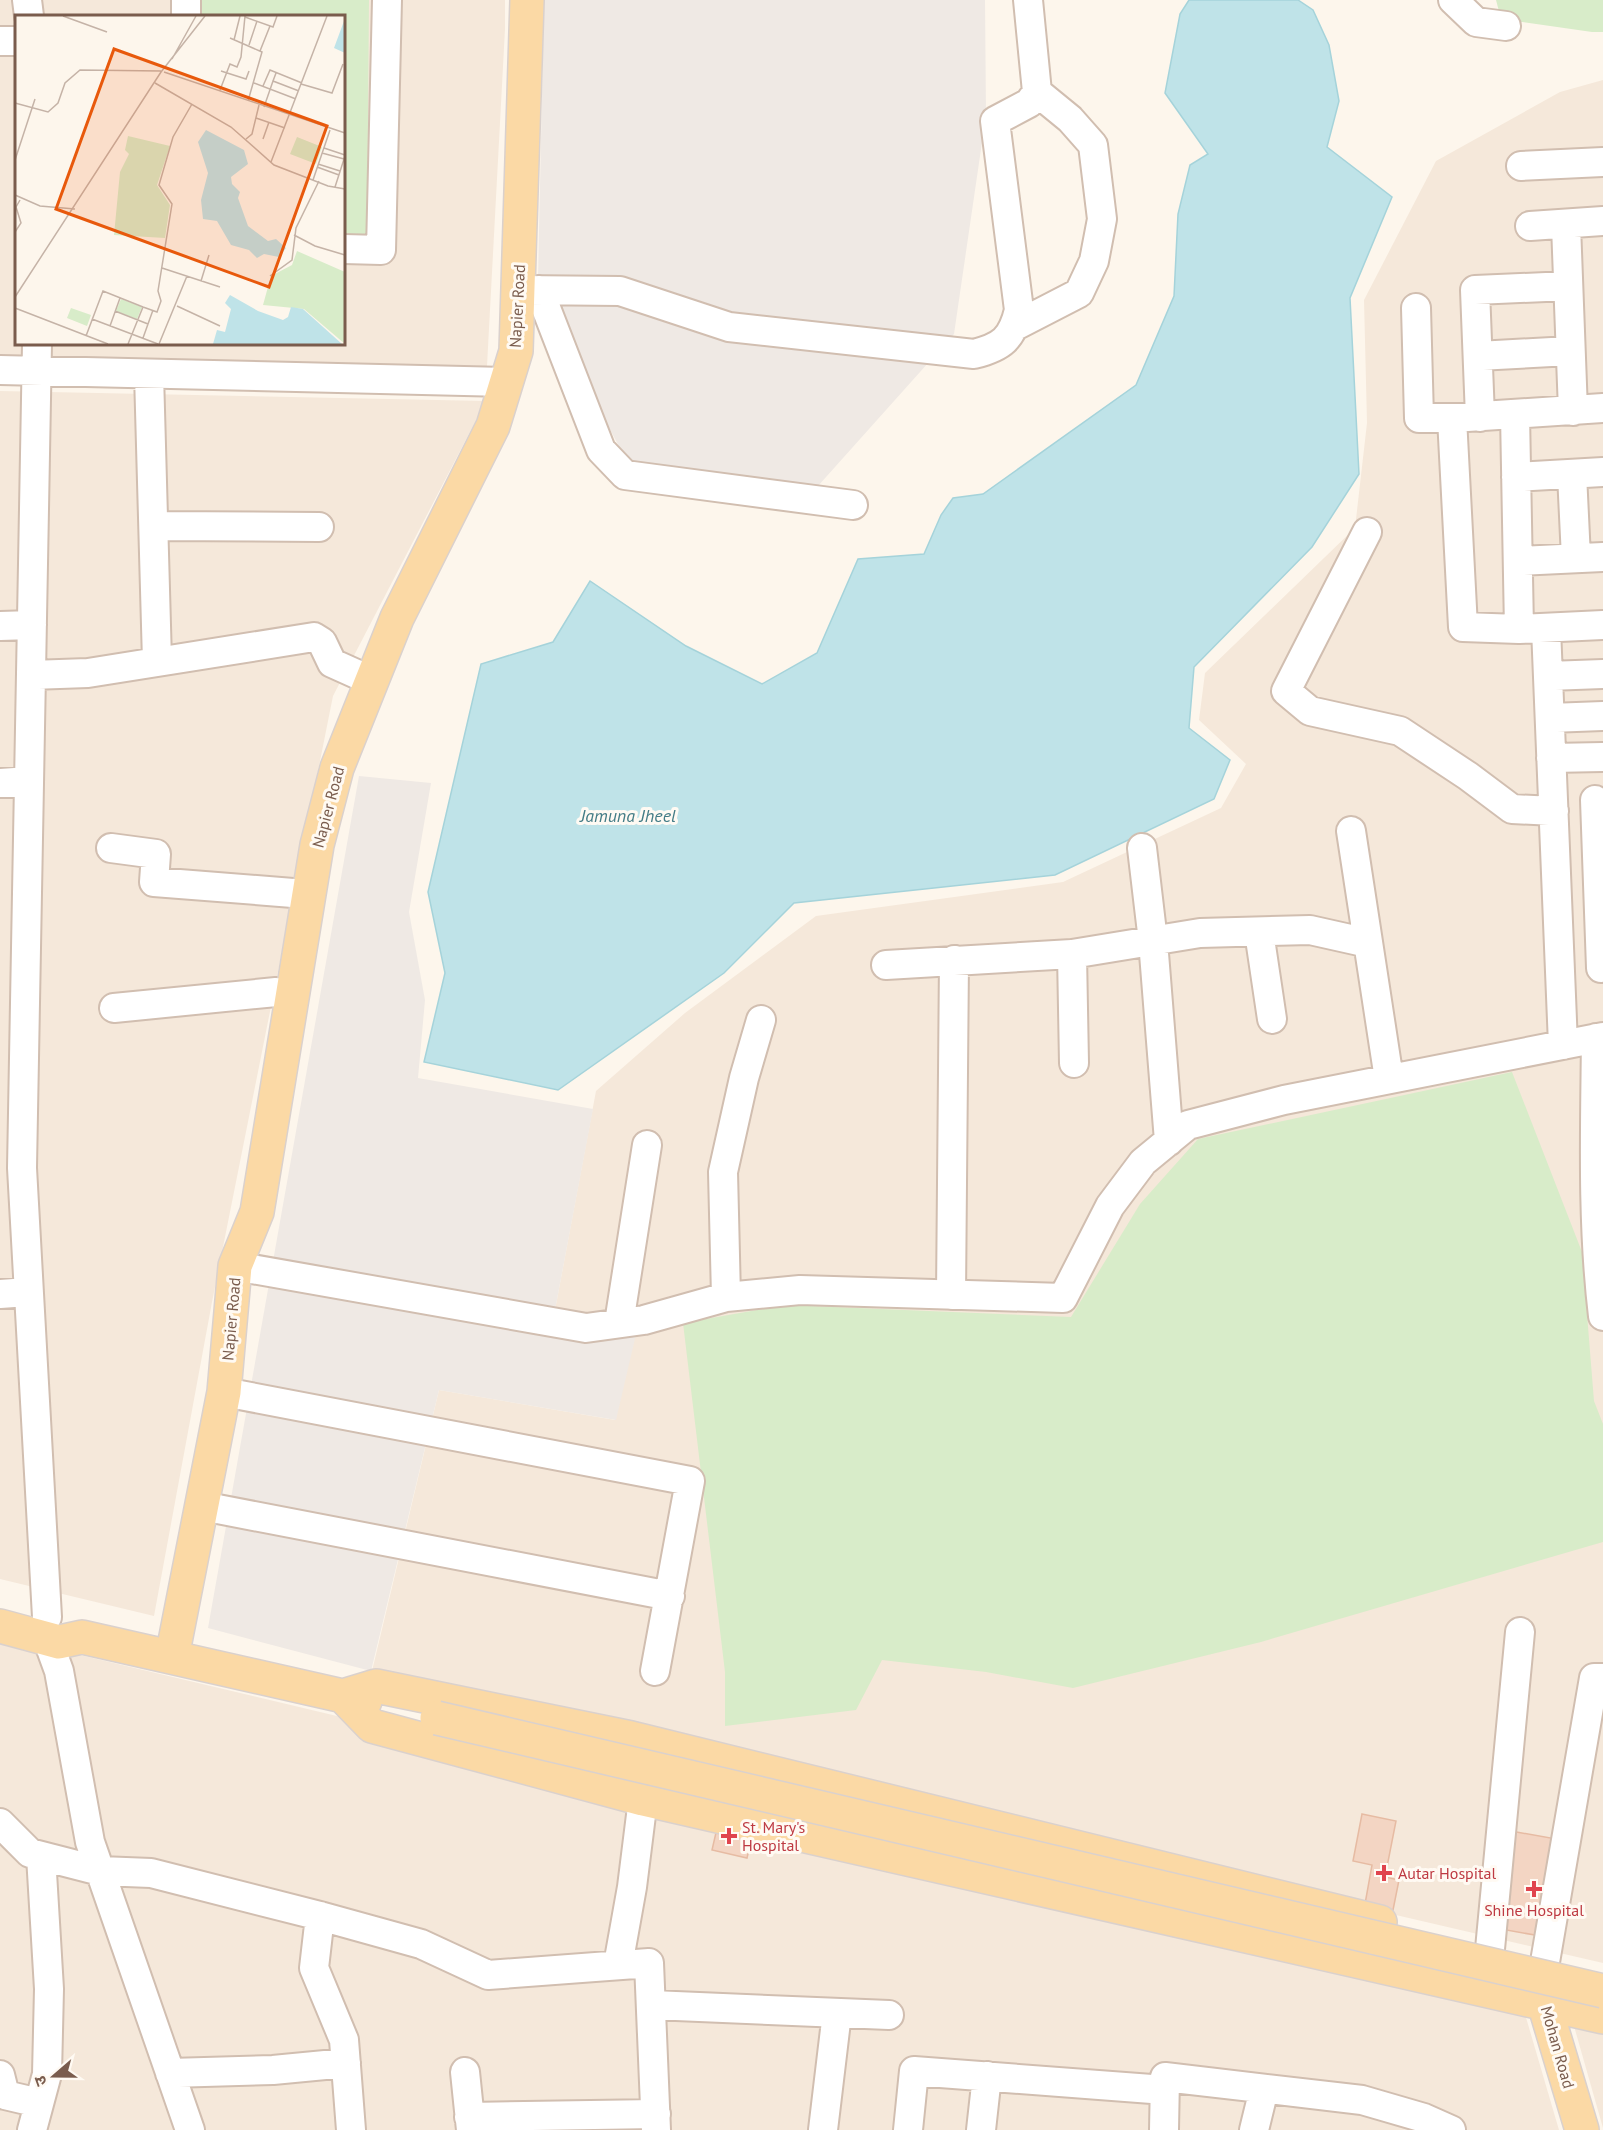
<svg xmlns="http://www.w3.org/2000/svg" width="1603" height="2130" viewBox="0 0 1603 2130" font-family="'PT Sans','Noto Sans Devanagari',sans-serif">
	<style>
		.residential { fill: #f5e8da; fill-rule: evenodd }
		.industrial { fill: #efe9e4 }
		.green { fill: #d8ecc9 }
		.water { fill: #bfe3e8; stroke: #a5d3da; stroke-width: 1.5 }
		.building { fill: #f3d5c3; stroke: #e6bba3; stroke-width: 1.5 }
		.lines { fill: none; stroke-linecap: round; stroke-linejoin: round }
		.minor-casing { stroke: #d1beb0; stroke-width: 32 }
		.major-casing { stroke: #dad1cd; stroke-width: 36 }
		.minor { stroke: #fff; stroke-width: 28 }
		.major { stroke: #fbd9a5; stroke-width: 33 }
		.major-bridge-casing { stroke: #dad1cd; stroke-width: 36; stroke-linecap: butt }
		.major-bridge { stroke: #fbd9a5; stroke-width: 33 }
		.health-dot { fill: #e0444e; stroke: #fffaf3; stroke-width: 2 }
		.labels { text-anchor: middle; stroke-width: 6; stroke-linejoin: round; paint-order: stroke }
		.street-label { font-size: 16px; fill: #7a5c4d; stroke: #fffaf3 }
		.health-label { font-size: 16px; fill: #be3a42; stroke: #fffaf3; text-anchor: start }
		.water-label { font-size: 18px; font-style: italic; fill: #437c86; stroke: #fffaf3 }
		.inset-road { fill: none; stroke: #c5b3a7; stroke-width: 1.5 }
		.view { fill: #e8590c; fill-opacity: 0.15; stroke: #e8590c; stroke-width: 3 }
		.inset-edge { fill: none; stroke: #7a5c4d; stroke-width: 3 }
	</style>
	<rect width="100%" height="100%" fill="#fdf6ec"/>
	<path class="residential" d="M 0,0 L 505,0 L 505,29 L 487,366 L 0,359 ZM 16,16 L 344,16 L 344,344 L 16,344 Z
		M 1603,80 L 1603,1963 L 1267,1885 L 372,1671 L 439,1390 L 615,1420 L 555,1310 L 596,1091 L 685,1013 L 816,916 L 1063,882 L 1221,808 L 1246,764 L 1199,720 L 1205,673 L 1355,528 L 1367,423 L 1364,300 L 1436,161 L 1560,92 Z
		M 0,391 L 486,401 L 333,696 L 212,1302 L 154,1616 L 0,1579 Z
		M 0,1636 L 1520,1997 L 1559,2130 L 0,2130 Z
		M 1572,2019 L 1603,2027 L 1603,2128 Z"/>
	<path class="industrial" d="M 544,0 L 985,0 L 986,115 L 954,334 L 818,486 L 629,465 L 598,407 L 538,279 Z
		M 359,776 L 431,783 L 409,912 L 425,1000 L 418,1078 L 593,1109 L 555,1310 L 637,1330 L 616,1420 L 439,1390 L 371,1671 L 208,1628 Z"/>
	<path class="green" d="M 196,0 L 369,0 L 367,236 L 344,236 L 344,16 L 196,16 Z
		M 1496,0 L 1603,0 L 1603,32 L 1592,32 L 1501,19 Z
		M 1512,1072 L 1582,1252 L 1594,1401 L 1603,1424 L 1603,1542 L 1261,1642 L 1073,1688 L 986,1672 L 882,1660 L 856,1710 L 725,1726 L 725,1672 L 683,1323 L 786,1305 L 1071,1317 L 1140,1204 L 1198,1139 Z"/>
	<path class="water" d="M 1189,0 L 1298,0 L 1313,10 L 1329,45 L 1339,101 L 1327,147 L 1392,197 L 1350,298 L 1359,474 L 1312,547 L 1194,667 L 1189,728 L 1230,760 L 1214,799 L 1055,875 L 794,903 L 724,973 L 558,1090 L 424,1062 L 445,973 L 428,892 L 481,664 L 553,642 L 590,581 L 686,646 L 762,684 L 817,653 L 858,559 L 924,554 L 941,515 L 953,498 L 983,494 L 1136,385 L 1174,296 L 1178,214 L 1190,165 L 1208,154 L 1165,93 L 1180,14 Z"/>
	<path class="building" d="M 1362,1814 L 1396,1821 L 1385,1877 L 1399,1880 L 1393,1910 L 1365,1904 L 1372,1865 L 1353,1861 Z
		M 718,1824 L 753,1832 L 747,1858 L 712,1850 Z
		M 1511,1831 L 1562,1840 L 1546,1937 L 1495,1928 Z"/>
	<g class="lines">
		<defs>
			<path id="minor" d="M 27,0 L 29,16
				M 1453,0 L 1476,22 L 1506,26
				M 186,16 L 186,0
				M 0,41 L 16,41
				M 1521,166 L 1603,162
				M 1566,225 L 1573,411
				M 1530,226 L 1603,221
				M 344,249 L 381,250 L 387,0
				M 519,290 L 620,291 L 729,327 L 974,354 C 1002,347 1012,339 1019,310 L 995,121 L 1029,103 L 1037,92 L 1028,0
				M 539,290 L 601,450 L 625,475 L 853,505
				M 1416,308 L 1419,418 L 1452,418
				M 1015,326 L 1079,293 L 1094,261 L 1102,219 L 1093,145 L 1070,119 L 1037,92
				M 37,344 L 22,1168 L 47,1617
				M 1478,356 L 1570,351
				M 0,370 L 506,382
				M 149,374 L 157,661
				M 1603,408 L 1452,418 L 1463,627 L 1519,629 L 1603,625
				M 1515,414 L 1519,629
				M 1480,417 L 1475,290 L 1568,286
				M 1572,474 L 1576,558
				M 1516,477 L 1603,472
				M 154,526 L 319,527
				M 1367,532 L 1286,691 L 1310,711 L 1400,731 L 1468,776 L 1512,809 L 1554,811
				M 1518,561 L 1603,557
				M 0,626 L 32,625
				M 1546,628 L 1563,1045
				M 31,675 L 88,673 L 314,637 L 322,642 L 332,663 L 372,681
				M 1548,676 L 1603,674
				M 1550,718 L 1603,716
				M 1551,758 L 1603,757
				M 0,783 L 29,781
				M 1595,800 L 1601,968
				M 1351,831 L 1389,1079
				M 111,848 L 156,854 L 154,882 L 293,893
				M 1142,848 L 1153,941 L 1169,1141
				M 1259,932 L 1272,1019
				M 1072,954 L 1074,1063
				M 886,965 L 1072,954 L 1200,933 L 1310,930 L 1368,943
				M 114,1008 L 276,992
				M 1596,1038 C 1595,1131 1592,1224 1603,1316
				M 235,1266 L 586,1328 L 644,1320 L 726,1297 L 800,1290 L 1063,1298 L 1110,1206 L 1143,1162 L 1188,1125 L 1284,1100 L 1603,1037
				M 0,1294 L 28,1292
				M 951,1295 L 954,960
				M 726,1297 L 723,1172 L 744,1078 L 761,1020
				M 619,1323 L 647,1145
				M 224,1392 L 690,1481 L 655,1671
				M 202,1506 L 670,1596
				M 47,1638 L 59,1671 L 90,1842 L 190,2130
				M 0,1823 L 30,1853 L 100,1871 L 151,1873 L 320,1916 L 421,1944 L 488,1975 L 649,1963 L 656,2130
				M 320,1916 L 314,1968 L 344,2040 L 351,2130
				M 1490,1949 L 1520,1632
				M 1545,1962 L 1594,1678 L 1603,1678
				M 618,1965 L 632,1887 L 643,1799
				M 652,2005 L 889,2015
				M 465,2072 L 471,2130
				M 170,2073 L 273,2070 L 346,2063
				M 0,2075 L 5,2095 L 39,2103
				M 469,2117 L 656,2114
				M 32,2130 L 47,2074 L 49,1989 L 41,1856
				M 823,2130 L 837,2013
				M 908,2130 L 914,2071 L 1165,2090
				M 981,2130 L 987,2076
				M 1164,2130 L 1165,2077 L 1362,2100 L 1424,2118 L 1451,2130
				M 1254,2130 L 1264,2089"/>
			<path id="major" d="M 0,1626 L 59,1642 L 82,1637 L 365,1701
				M 172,1657 L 224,1392 L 235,1266 L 257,1212 L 317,845 L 337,768 L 397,618 L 493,426 L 516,351 L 527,0
				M 1380,1922 L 631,1738 L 376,1686 L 343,1696 L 372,1726 L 643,1799 L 1603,2017
				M 1544,1984 L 1544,2003 L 1582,2130"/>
		</defs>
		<use href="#minor" class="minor-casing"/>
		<use href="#major" class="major-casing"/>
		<use href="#minor" class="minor"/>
		<use href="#major" class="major"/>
		<defs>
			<path id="major-bridge" d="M 437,1718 L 1603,1991"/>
		</defs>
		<use href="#major-bridge" class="major-bridge-casing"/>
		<use href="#major-bridge" class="major-bridge"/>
	</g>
	<g class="health-dot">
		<path d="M726 1827h6v6h6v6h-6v6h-6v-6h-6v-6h6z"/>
		<path d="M1381 1864h6v6h6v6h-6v6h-6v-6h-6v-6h6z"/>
		<path d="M1531 1880h6v6h6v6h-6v6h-6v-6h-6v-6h6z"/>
	</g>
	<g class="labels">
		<g class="street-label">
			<text transform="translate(517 306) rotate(-87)" y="6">Napier Road</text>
			<text transform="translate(328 807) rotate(-75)" y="6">Napier Road</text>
			<text transform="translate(231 1319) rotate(-85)" y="6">Napier Road</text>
			<text transform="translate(1558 2047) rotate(74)" y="6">Mohan Road</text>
		</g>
		<g class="health-label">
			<text x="742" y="1833">St. Mary's<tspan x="742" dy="18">Hospital</tspan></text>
			<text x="1398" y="1879">Autar Hospital</text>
			<text x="1534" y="1916" text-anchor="middle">Shine Hospital</text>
		</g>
		<g class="water-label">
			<text x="628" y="822">Jamuna Jheel</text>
		</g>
	</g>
	<g transform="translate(15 15)">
		<rect width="330" height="330" fill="#fdf6ec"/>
		<path d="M 113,121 L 155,131 L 142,170 L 155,190 L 150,223 L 99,220 L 105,157 L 114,139 L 110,135 ZM 282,122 L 307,132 L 301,149 L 275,139 ZM 282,236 L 330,257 L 330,329 L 289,294 L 248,290 L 256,261 L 277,250 ZM 106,284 L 127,292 L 122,304 L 101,296 ZM 56,293 L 76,300 L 72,311 L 52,303 Z" fill="#d8ecc9"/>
		<path d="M 329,6 L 330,6 L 330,38 L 319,33 ZM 191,115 L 229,135 L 233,149 L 216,162 L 217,169 L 225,177 L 223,183 L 233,211 L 253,226 L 261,224 L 271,233 L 264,242 L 249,239 L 242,243 L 234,235 L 216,230 L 202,206 L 188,204 L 186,185 L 193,158 L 183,127 ZM 215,280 L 243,296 L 268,305 L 273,302 L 276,292 L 288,294 L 327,329 L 198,329 L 202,315 L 210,317 L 216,294 L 210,288 Z" fill="#bfe3e8"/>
		<path class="inset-road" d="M 48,1 L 92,17M 230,2 L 258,12 L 262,1M 215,23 L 247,37 L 233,86M 219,25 L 225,1M 234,30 L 242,6M 245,36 L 255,11M 157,44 L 181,1M 206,56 L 231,64 L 234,56M 149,57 L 330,118M 261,58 L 258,66 L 284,76M 140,68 L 216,112 L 259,150 L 313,171 L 330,174M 239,68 L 281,84M 286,69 L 317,78 L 328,49M 248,71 L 255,55 L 287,68M 205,75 L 215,49 L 222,52 L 226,42 L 230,1M 0,88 L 33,97 L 43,88 L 50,68 L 65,55 L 146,56M 249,92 L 258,66M 241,103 L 270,113M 231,124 L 237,119 L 244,90M 248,124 L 254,107M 309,133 L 330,140M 307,138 L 329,144M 0,145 L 20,84M 256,147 L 312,1M 303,149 L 325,156M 302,152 L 324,160M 298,165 L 315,115M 320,172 L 330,141M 0,180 L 25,191 L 60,194M 0,217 L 6,208 L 1,192 L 5,185M 279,220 L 300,231 L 330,240M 147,253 L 205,272M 255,261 L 277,245 L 281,213 L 304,166M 186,266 L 194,240M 0,282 L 146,57 L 190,1M 162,291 L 205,311M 0,293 L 93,329M 100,296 L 133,309M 77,304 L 143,329M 95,311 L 105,283M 71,321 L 88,276 L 128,292M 128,323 L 138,295M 113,329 L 128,292 L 142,297 L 146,286 L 143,276 L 157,189 L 144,170 L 158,122 L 177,89M 144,329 L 172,261"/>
		<path class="view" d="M 99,34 L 312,111 L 254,272 L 41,194 Z"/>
		<rect width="330" height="330" class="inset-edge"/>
	</g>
	<g transform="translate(54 2076) rotate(250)" stroke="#fffaf3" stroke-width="4.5" paint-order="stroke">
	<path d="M0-4.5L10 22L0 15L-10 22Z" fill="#7a5c4d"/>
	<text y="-9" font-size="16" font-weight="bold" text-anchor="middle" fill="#7a5c4d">उ</text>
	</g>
</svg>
